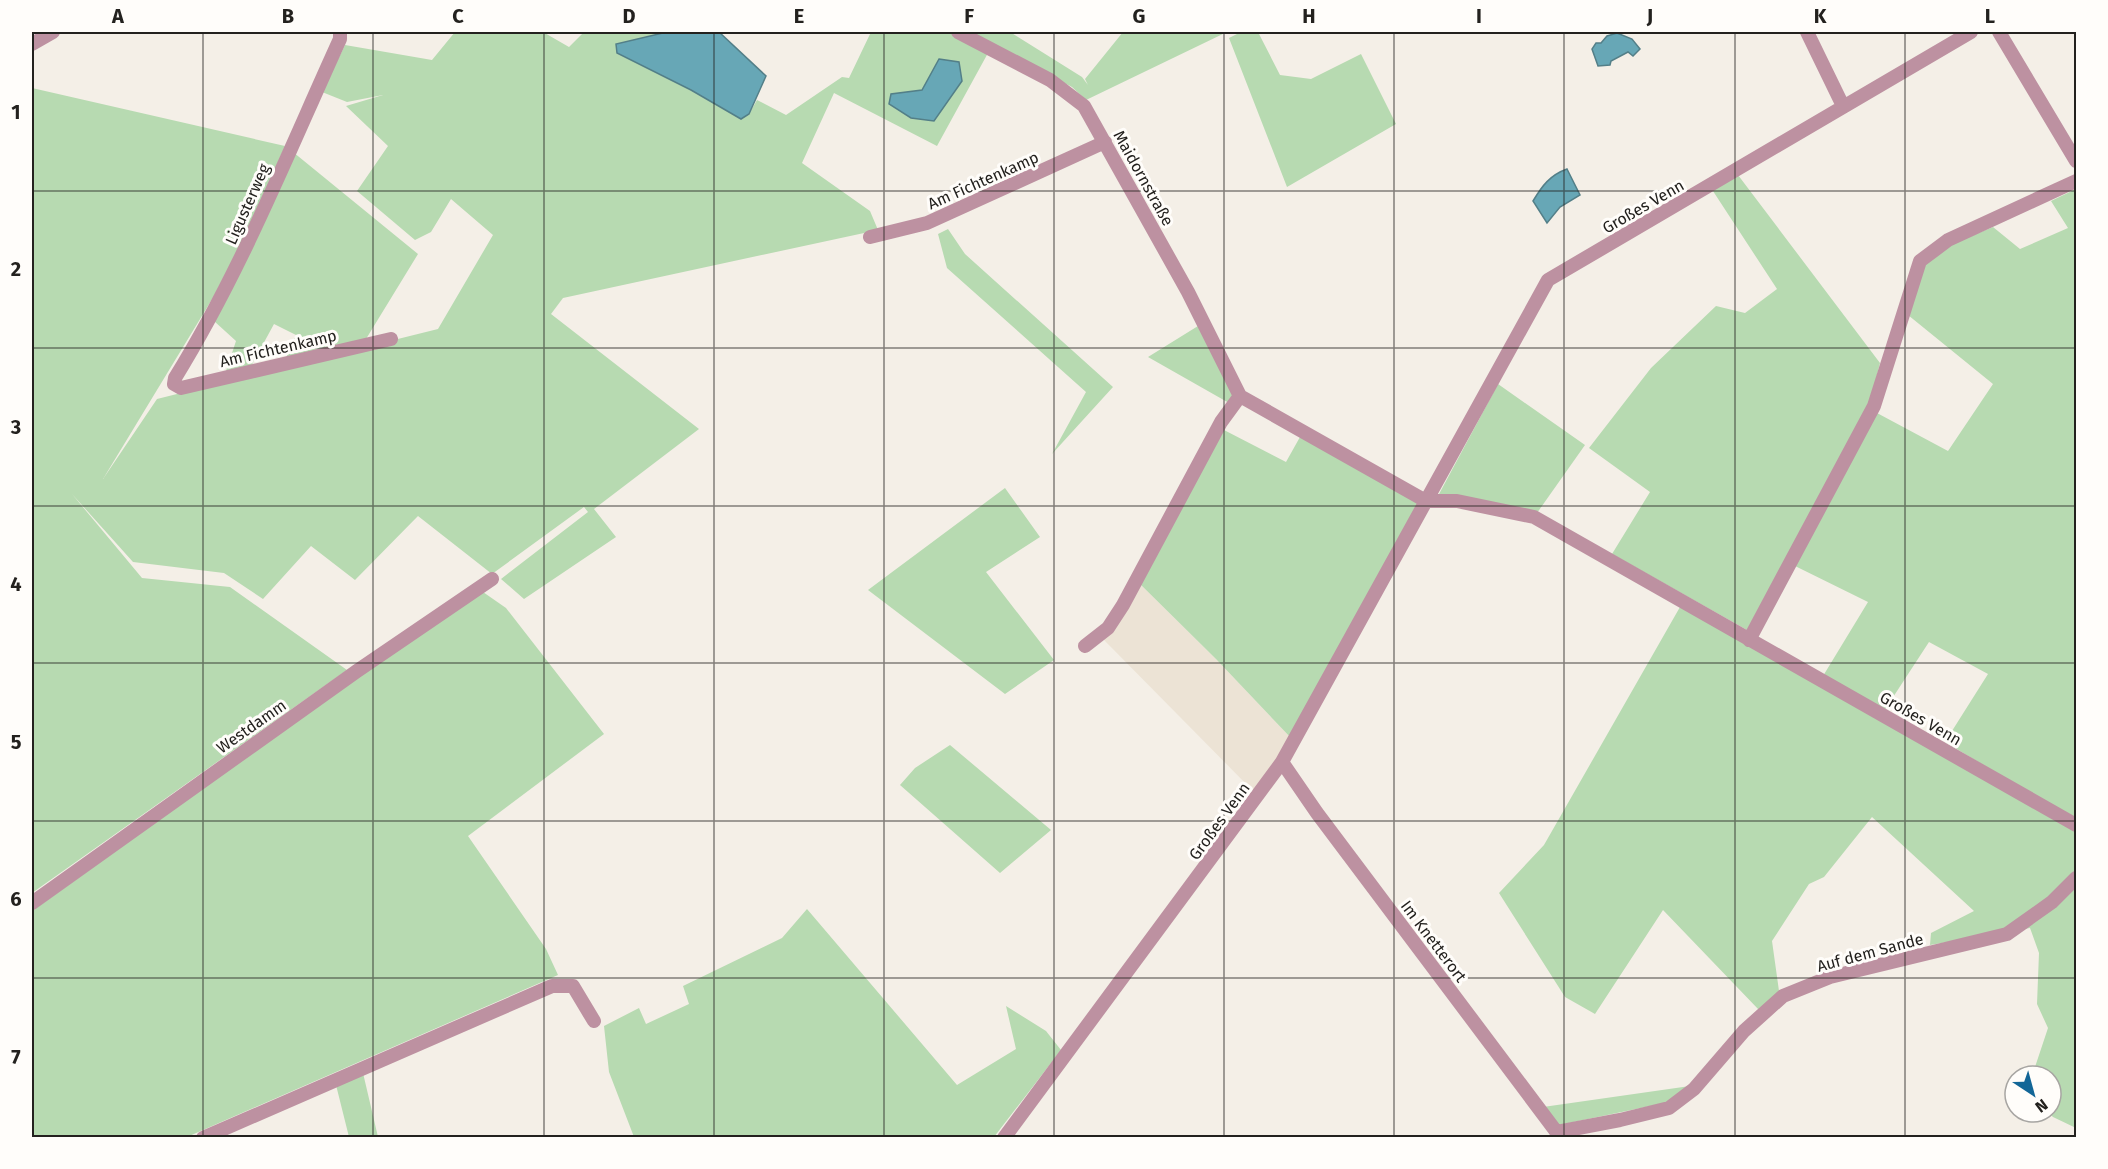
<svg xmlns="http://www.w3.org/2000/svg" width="2108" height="1169" viewBox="0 0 2108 1169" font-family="'Fira Sans',sans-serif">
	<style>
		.built { fill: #ece3d5 }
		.green { fill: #b7dab1 }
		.water { fill: #67a7b6; stroke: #537f88; stroke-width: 1.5 }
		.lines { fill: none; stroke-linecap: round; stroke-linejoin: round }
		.minor { stroke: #bd91a1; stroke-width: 14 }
		.grid { fill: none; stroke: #23211e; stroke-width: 1.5; stroke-opacity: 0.55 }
		.labels { text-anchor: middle; stroke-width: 6; stroke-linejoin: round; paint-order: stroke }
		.street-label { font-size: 16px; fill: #23211e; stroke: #fffdfa }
		.neatline { fill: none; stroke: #23211e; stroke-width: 2 }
		.grid-label { font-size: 20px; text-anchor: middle; font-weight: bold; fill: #23211e }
	</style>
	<rect width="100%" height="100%" fill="#f4efe7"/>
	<path class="built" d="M 1139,583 L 1216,659 L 1291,738 L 1256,794 L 1103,639 Z"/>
	<path class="green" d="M 455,32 L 543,32 L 569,47 L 584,32 L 667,32 L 617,44 L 741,119 L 749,114 L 757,100 L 786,115 L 842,77 L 849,78 L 871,32 L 948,32 L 988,53 L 937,146 L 834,93 L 802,163 L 870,211 L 878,230 L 563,298 L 551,314 L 699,429 L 594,509 L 616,537 L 524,599 L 501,579 L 588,512 L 584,507 L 492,574 L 418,516 L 355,580 L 311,546 L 263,599 L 224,573 L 133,562 L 72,494 L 142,578 L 230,587 L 347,670 L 32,893 L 32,88 L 285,146 L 247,232 L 214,296 L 103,479 L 157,399 L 438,329 L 493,235 L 451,199 L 431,232 L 415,240 L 357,191 L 388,146 L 346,106 L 383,95 L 347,102 L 322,92 L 345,45 L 432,60 Z
		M 968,32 L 1010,32 L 1082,77 L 1088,85 L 1085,79 L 1123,32 L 1227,32 L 1086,100 L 1072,87 Z
		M 1241,32 L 1258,32 L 1280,75 L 1311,79 L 1361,54 L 1396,124 L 1287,187 L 1229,38 Z
		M 293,152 L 418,254 L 366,339 L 285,360 L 296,335 L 274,324 L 249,370 L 225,374 L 236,341 L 214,321 Z
		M 1738,175 L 1880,363 L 1870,403 L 1747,630 L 1612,554 L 1650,492 L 1589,448 L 1651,368 L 1716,306 L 1745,313 L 1777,289 L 1711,188 Z
		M 2076,189 L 2076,1128 L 2053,1117 L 2048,1112 L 2051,1112 L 2051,1076 L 2032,1076 L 2048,1028 L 2037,1004 L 2039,953 L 2030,928 L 1930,945 L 1931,933 L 1974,911 L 1872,817 L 1824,877 L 1809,884 L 1772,941 L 1779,991 L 1759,1010 L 1663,910 L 1595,1014 L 1565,997 L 1499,893 L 1544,845 L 1680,607 L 2070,817 L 1945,742 L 1988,674 L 1929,642 L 1884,711 L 1823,676 L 1868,602 L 1793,565 L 1877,413 L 1948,451 L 1993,384 L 1908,315 L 1924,265 L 1952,244 L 1993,227 L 2020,249 L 2068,228 L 2051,201 Z
		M 948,229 L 965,254 L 1113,387 L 1052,454 L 1086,392 L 947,268 L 938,234 Z
		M 1198,326 L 1234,396 L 1229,403 L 1148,357 Z
		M 1498,384 L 1585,445 L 1537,513 L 1438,496 Z
		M 1224,430 L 1286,462 L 1300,437 L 1420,502 L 1291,738 L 1216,659 L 1139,583 Z
		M 1005,488 L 1040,537 L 986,572 L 1054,660 L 1005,694 L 868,590 Z
		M 483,592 L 506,608 L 604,734 L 468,836 L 546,949 L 558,975 L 187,1137 L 32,1137 L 32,911 L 357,678 Z
		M 950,745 L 1051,830 L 1000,873 L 900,785 L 915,768 Z
		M 807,909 L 957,1085 L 1016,1049 L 1006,1006 L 1046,1031 L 1061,1050 L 994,1137 L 634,1137 L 609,1072 L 604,1026 L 639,1008 L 646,1024 L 689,1004 L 683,986 L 782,938 Z
		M 363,1073 L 378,1137 L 349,1137 L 336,1085 Z
		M 1690,1086 L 1665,1103 L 1559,1125 L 1543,1107 Z"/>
	<path class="water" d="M 667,32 L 719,32 L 766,76 L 749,114 L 741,119 L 691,90 L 617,53 L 616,44 Z
		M 1617,33 L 1632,39 L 1640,49 L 1633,56 L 1628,52 L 1611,61 L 1610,65 L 1598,66 L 1592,49 L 1596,43 L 1601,43 L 1607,36 Z
		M 939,59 L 959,62 L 962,81 L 934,121 L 911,118 L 889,104 L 891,94 L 922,90 Z
		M 1567,169 L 1580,195 L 1560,207 L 1547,223 L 1533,201 C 1542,186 1550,175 1567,169 Z"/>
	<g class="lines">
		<path class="minor" d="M 340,32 L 340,39 C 288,153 241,271 175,378 L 174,384 L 181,388 L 391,339
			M 958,32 L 1050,80 L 1084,106 L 1188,292 L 1240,396 L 1426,501 L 1457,501 L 1534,517 L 2076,825
			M 1807,32 L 1843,106
			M 1999,32 L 2076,161
			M 32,44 L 53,32
			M 870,237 L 927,223 L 1105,142
			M 1749,640 L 1874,406 L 1920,261 L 1948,240 L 2076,181
			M 1085,646 L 1108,628 L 1123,605 L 1221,422 L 1240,396
			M 1282,762 L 1317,813 L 1561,1138
			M 32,903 L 357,671 L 492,579
			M 1557,1132 L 1620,1120 L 1669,1108 L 1694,1089 L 1744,1031 L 1783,996 L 1830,977 L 2007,934 L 2052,902 L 2076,878
			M 203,1138 L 552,986 L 573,986 L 594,1021
			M 1004,1138 L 1282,762 L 1548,280 L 1971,32"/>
	</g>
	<path class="grid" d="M 203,32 L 203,1138M 373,32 L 373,1138M 544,32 L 544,1138M 714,32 L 714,1138M 884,32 L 884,1138M 1054,32 L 1054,1138M 1224,32 L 1224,1138M 1394,32 L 1394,1138M 1564,32 L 1564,1138M 1735,32 L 1735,1138M 1905,32 L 1905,1138M 32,191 L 2076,191M 32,348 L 2076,348M 32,506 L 2076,506M 32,663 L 2076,663M 32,821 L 2076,821M 32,978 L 2076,978"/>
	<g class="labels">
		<g class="street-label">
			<text transform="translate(1144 178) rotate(61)" y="6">Maidornstraße</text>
			<text transform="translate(983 180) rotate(-24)" y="6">Am Fichtenkamp</text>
			<text transform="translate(247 204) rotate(-66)" y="6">Ligusterweg</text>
			<text transform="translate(1643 206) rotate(-30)" y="6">Großes Venn</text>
			<text transform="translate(278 348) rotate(-13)" y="6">Am Fichtenkamp</text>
			<text transform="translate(1921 718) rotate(30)" y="6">Großes Venn</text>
			<text transform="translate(251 726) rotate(-35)" y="6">Westdamm</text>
			<text transform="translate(1219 821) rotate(-54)" y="6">Großes Venn</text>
			<text transform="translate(1434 941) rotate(53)" y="6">Im Knetterort</text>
			<text transform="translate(1870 952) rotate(-15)" y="6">Auf dem Sande</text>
		</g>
	</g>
	<rect width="2108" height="1169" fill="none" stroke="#fffdfa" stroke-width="66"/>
	<g transform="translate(2033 1094) rotate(144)"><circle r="28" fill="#fffdfa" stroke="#a7a5a2" stroke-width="1.5"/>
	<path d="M0-4.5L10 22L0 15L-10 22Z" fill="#136697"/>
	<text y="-9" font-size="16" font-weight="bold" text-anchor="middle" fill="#23211e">N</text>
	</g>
	<rect x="33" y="33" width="2042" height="1103" class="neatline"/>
	<g class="grid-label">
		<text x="118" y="23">A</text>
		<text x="288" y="23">B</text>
		<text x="458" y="23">C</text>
		<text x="629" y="23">D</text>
		<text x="799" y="23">E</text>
		<text x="969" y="23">F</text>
		<text x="1139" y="23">G</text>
		<text x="1309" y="23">H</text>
		<text x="1479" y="23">I</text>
		<text x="1650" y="23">J</text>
		<text x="1820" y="23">K</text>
		<text x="1990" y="23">L</text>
		<text x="16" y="119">1</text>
		<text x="16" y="276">2</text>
		<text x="16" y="434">3</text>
		<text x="16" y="591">4</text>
		<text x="16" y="749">5</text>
		<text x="16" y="906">6</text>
		<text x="16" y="1064">7</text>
	</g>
</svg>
